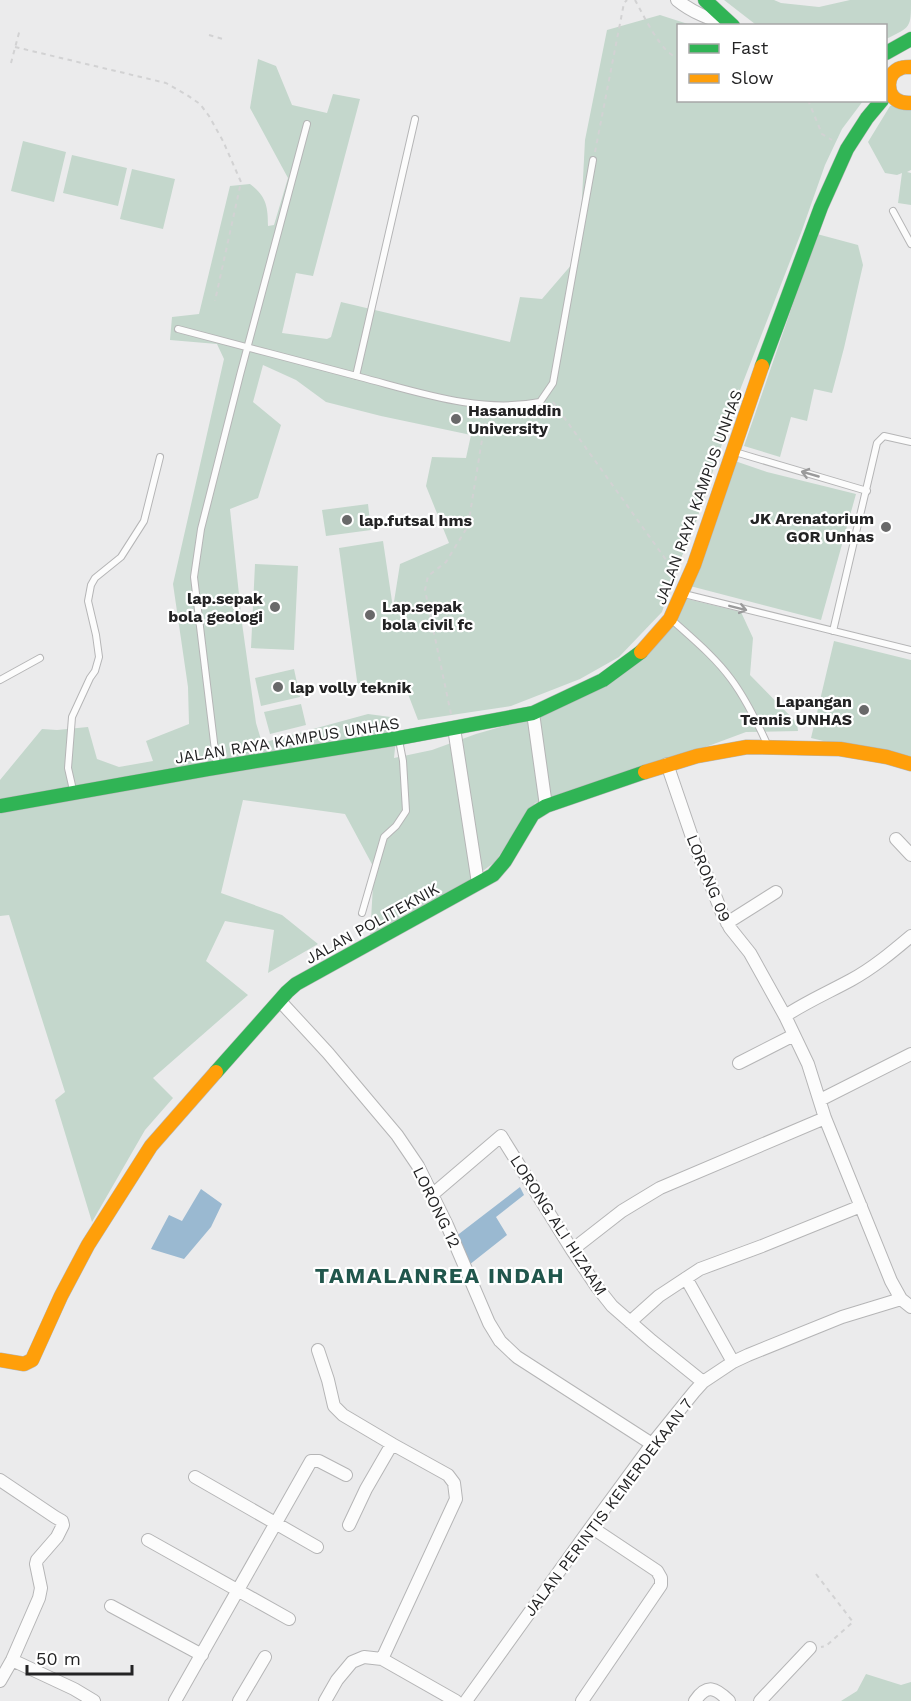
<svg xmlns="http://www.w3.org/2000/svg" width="911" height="1701" viewBox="0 0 911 1701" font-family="'Work Sans',sans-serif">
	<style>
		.green { fill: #c4d7cc }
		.water { fill: #9ab9d1 }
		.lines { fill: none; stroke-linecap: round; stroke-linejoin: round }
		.lane-casing { stroke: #b5b5b6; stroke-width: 8 }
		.street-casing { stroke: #b5b5b6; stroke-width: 14 }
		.fast-casing { stroke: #b5b5b6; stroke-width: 15 }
		.slow-casing { stroke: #b5b5b6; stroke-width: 15 }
		.path { stroke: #d2d2d3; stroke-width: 2; stroke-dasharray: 4.5 4.5; stroke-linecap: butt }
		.lane { stroke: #fcfcfc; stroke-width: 6 }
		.street { stroke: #fcfcfc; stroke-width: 12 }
		.fast { stroke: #30b455; stroke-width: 14 }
		.slow { stroke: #ff9f0a; stroke-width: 14 }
		.oneway { stroke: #9a9a9b }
		.poi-dot { fill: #69696a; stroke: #fff; stroke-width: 2 }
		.labels { text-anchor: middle; stroke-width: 4.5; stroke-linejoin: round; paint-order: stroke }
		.poi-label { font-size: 16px; font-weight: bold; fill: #232324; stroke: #fff; text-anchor: start }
		.street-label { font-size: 16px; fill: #232324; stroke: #fff }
		.district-label { font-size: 22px; font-weight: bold; letter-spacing: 1.5px; fill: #20564c; stroke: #fff }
	</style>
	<rect width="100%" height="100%" fill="#ebebec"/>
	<path class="green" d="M 724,0 L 774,0 L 781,3 L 819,7 L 850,0 L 911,0 C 911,28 911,27 886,39 L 886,26 L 760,25 L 755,24 Z
		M 660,15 L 691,25 L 678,26 L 678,100 L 863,101 L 842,129 L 825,165 L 801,233 L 740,390 L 694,528 L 675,572 L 662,612 L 619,657 L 580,679 L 511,706 L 418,720 L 403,681 L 402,682 L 358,688 L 339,548 L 383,541 L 393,608 L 400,564 L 449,543 L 426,486 L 432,457 L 466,458 L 471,435 L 381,416 L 326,402 L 296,380 L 263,365 L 253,402 L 281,425 L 258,498 L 230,509 L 242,623 L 256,723 L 262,743 L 368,714 L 398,718 L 394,758 L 432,750 L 476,734 L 539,716 L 635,661 L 683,598 L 741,612 L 753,638 L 750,675 L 797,723 L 798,731 L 746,732 L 668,761 L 535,803 L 495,862 L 454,892 L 370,937 L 374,868 L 345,814 L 243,800 L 221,893 L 282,915 L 318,944 L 268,973 L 274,930 L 225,921 L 206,961 L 248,995 L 153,1078 L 173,1098 L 145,1130 L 92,1222 L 55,1100 L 65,1092 L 9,915 L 0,916 L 0,780 L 42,729 L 57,730 L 88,727 L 97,759 L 119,767 L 153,761 L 146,741 L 189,724 L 188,687 L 173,584 L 224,359 L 217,344 L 170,340 L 172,317 L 199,314 L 230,186 L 250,184 C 266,196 268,206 268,226 L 274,225 L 288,178 L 250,108 L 258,59 L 276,66 L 292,105 L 327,113 L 333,94 L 360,99 L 313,276 L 296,273 L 282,333 L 327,339 L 331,337 L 341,302 L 510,342 L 520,297 L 542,299 L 579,256 L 585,140 L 607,30 Z
		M 911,104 L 911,170 L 907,172 L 911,173 L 911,205 L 898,203 L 902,173 L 897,175 L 885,173 L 868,142 L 890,106 Z
		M 23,141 L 66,152 L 54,202 L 11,191 Z
		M 72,155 L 127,168 L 118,206 L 63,193 Z
		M 132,169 L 175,179 L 163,229 L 120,219 Z
		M 817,234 L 858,245 L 863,265 L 844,348 L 832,393 L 814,389 L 807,421 L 791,417 L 780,457 L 744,446 Z
		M 735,461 L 767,472 L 856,494 L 821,620 L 690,586 Z
		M 368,504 L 371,530 L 326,536 L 322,510 Z
		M 255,564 L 298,566 L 294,650 L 251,648 Z
		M 834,641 L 911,660 L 911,762 L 811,738 Z
		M 294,669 L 300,697 L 261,706 L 255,678 Z
		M 301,704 L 306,725 L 270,734 L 264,712 Z
		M 866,1674 L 901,1685 L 911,1682 L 911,1701 L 841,1701 L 857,1691 Z"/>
	<path class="water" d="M 520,1187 L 524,1195 L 496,1217 L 507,1235 L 469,1265 L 455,1237 Z
		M 201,1189 L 222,1204 L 211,1227 L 184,1259 L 151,1249 L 169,1215 L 182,1221 Z"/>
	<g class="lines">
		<defs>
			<path id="lane" d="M 893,211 L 911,244
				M 178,329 C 239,345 299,361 360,377 C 418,392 480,414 540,402 L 553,383 L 593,160
				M 356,376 L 415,119
				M 735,452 L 867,491
				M 684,594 L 911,650
				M 672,620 C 693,639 715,657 731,679 C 746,699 757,722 767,744
				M 833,631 L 877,443 L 884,436 L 911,442
				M 0,680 L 40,658
				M 217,767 L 194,577 L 201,529 L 240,375 L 307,124
				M 73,790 L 68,768 L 72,717 L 90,678 L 95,671 L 99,657 L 96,635 L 88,601 L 91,585 L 95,578 L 121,557 L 144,521 L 160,457
				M 362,913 L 384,837 L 396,826 L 406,811 L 403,761 L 399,740"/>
			<path id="street" d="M 677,0 C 693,13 710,19 729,25
				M 533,713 L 546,806
				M 454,728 L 478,883
				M 667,764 L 694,843 L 722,913 L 730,928 L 750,953 L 785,1016 L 808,1064 L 825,1118 L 891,1281 L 901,1299 L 911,1307
				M 896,839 L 911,855
				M 727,923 L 776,892
				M 280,1001 L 328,1053 L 370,1103 L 397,1135 L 418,1166 L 447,1225 L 489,1323 L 500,1341 L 517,1357 L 652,1444
				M 785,1016 C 806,1002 829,992 851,980 C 873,968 892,952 911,936
				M 739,1063 L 794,1035
				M 820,1100 L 911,1054
				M 433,1194 L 501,1136 L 572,1250 L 597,1287 L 612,1306 L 652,1341 L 703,1382
				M 572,1250 L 622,1211 L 660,1188 L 825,1118
				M 686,1278 L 733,1362
				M 630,1322 L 659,1296 L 700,1269 L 762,1246 L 861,1206
				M 318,1350 L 328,1380 L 334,1406 L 343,1415 L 392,1444 L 448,1475 L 454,1483 L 456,1499 L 382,1659
				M 195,1477 L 317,1547
				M 0,1480 L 55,1517 L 62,1521 L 63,1525 L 57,1537 L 37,1560 L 36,1564 L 41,1588 L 39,1598 L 12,1660 L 0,1681
				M 349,1525 L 366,1489 L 392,1444
				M 148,1540 L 289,1619
				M 111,1606 L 202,1655
				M 12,1660 L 74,1689 L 94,1701
				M 175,1701 L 311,1461 L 319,1461 L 346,1475
				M 239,1701 L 265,1657
				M 325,1701 L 337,1680 L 352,1662 L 364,1657 L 382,1659 L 456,1701
				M 466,1701 L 591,1527 L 652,1444 L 694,1392 L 703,1382 L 733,1362 L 748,1355 L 842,1317 L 901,1299
				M 582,1701 L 661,1585 L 661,1578 L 657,1571 L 591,1527
				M 695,1701 C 707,1683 716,1688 729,1701
				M 760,1701 L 810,1648"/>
			<path id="fast" d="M 705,0 L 733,26
				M 886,53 L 911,39
				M 762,366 L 821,207 L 847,149 L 867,118 L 882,100
				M 0,806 L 208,769 L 399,738 L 533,713 L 603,680 L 641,652
				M 216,1072 L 287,992 L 296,984 L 493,875 L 505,861 L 533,814 L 546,806 L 645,772"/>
			<path id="slow" d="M 911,67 C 910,67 902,67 901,68 C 885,73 885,97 901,102 C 904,103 908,103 911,103
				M 641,652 L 670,619 L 694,565 L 762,366
				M 645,772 L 697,756 L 747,747 L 840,749 L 887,757 L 911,764
				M 0,1360 L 24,1364 L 32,1360 L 61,1296 L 88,1245 L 151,1146 L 216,1072"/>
		</defs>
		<use href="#lane" class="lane-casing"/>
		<use href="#street" class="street-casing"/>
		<use href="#fast" class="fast-casing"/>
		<use href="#slow" class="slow-casing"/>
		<path class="path" d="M 635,0 C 644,16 661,53 678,58
			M 209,35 L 226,40
			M 15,47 L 166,83 L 187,95 L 200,104 L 209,116 L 223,141 L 241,182 L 215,301
			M 11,63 L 20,29
			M 808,100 L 822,134 L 832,140
			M 595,152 L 624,3 L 627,0
			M 553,402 L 674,571
			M 451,714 L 425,590 L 428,576 L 446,562 L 468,526 L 486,415
			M 816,1574 L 853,1622 L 826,1646 L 821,1647"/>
		<use href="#lane" class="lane"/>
		<use href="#street" class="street"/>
		<use href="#fast" class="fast"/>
		<use href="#slow" class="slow"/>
	</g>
	<defs><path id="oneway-shaft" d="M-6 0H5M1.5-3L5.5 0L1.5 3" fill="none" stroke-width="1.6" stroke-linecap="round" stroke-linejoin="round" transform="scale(1.5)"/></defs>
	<g class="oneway">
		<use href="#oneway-shaft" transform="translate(810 474) rotate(-164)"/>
		<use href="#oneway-shaft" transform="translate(738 608) rotate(14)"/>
	</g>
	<g class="poi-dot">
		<circle cx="456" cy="419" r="6"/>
		<circle cx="347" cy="520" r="6"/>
		<circle cx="886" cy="527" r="6"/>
		<circle cx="275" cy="607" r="6"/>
		<circle cx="370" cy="615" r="6"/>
		<circle cx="278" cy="687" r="6"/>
		<circle cx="864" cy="710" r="6"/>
	</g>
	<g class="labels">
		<g class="poi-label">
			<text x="468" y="416">Hasanuddin<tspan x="468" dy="18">University</tspan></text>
			<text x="874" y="524" text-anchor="end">JK Arenatorium<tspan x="874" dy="18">GOR Unhas</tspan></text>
			<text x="359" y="526">lap.futsal hms</text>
			<text x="263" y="604" text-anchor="end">lap.sepak<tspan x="263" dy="18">bola geologi</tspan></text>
			<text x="382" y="612">Lap.sepak<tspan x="382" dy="18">bola civil fc</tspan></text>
			<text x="290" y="693">lap volly teknik</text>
			<text x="852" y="707" text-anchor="end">Lapangan<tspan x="852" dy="18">Tennis UNHAS</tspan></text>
		</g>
		<g class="street-label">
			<text transform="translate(698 497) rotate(-70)" y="6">JALAN RAYA KAMPUS UNHAS</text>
			<text transform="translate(287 740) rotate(-9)" y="6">JALAN RAYA KAMPUS UNHAS</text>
			<text transform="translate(709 878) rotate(68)" y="6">LORONG 09</text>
			<text transform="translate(372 923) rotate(-29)" y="6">JALAN POLITEKNIK</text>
			<text transform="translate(437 1207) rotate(64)" y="6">LORONG 12</text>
			<text transform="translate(559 1225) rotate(57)" y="6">LORONG ALI HIZAAM</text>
			<text transform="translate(608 1507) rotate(-53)" y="6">JALAN PERINTIS KEMERDEKAAN 7</text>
		</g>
		<g class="district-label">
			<text x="440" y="1283">TAMALANREA INDAH</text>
		</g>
	</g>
	<rect x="677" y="24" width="210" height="78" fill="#ffffff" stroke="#a7a7a7" stroke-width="1.5"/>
	<rect x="689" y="44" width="30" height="9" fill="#30b455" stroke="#a7a7a7" stroke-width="1.5"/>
	<text x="731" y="54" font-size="18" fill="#232324">Fast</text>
	<rect x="689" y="74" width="30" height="9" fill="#ff9f0a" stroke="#a7a7a7" stroke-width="1.5"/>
	<text x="731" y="84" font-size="18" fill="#232324">Slow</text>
	<path d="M27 1665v9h105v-9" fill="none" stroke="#232324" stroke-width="3"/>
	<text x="36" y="1665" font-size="18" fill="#232324" stroke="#ffffff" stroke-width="4.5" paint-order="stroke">50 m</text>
</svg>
